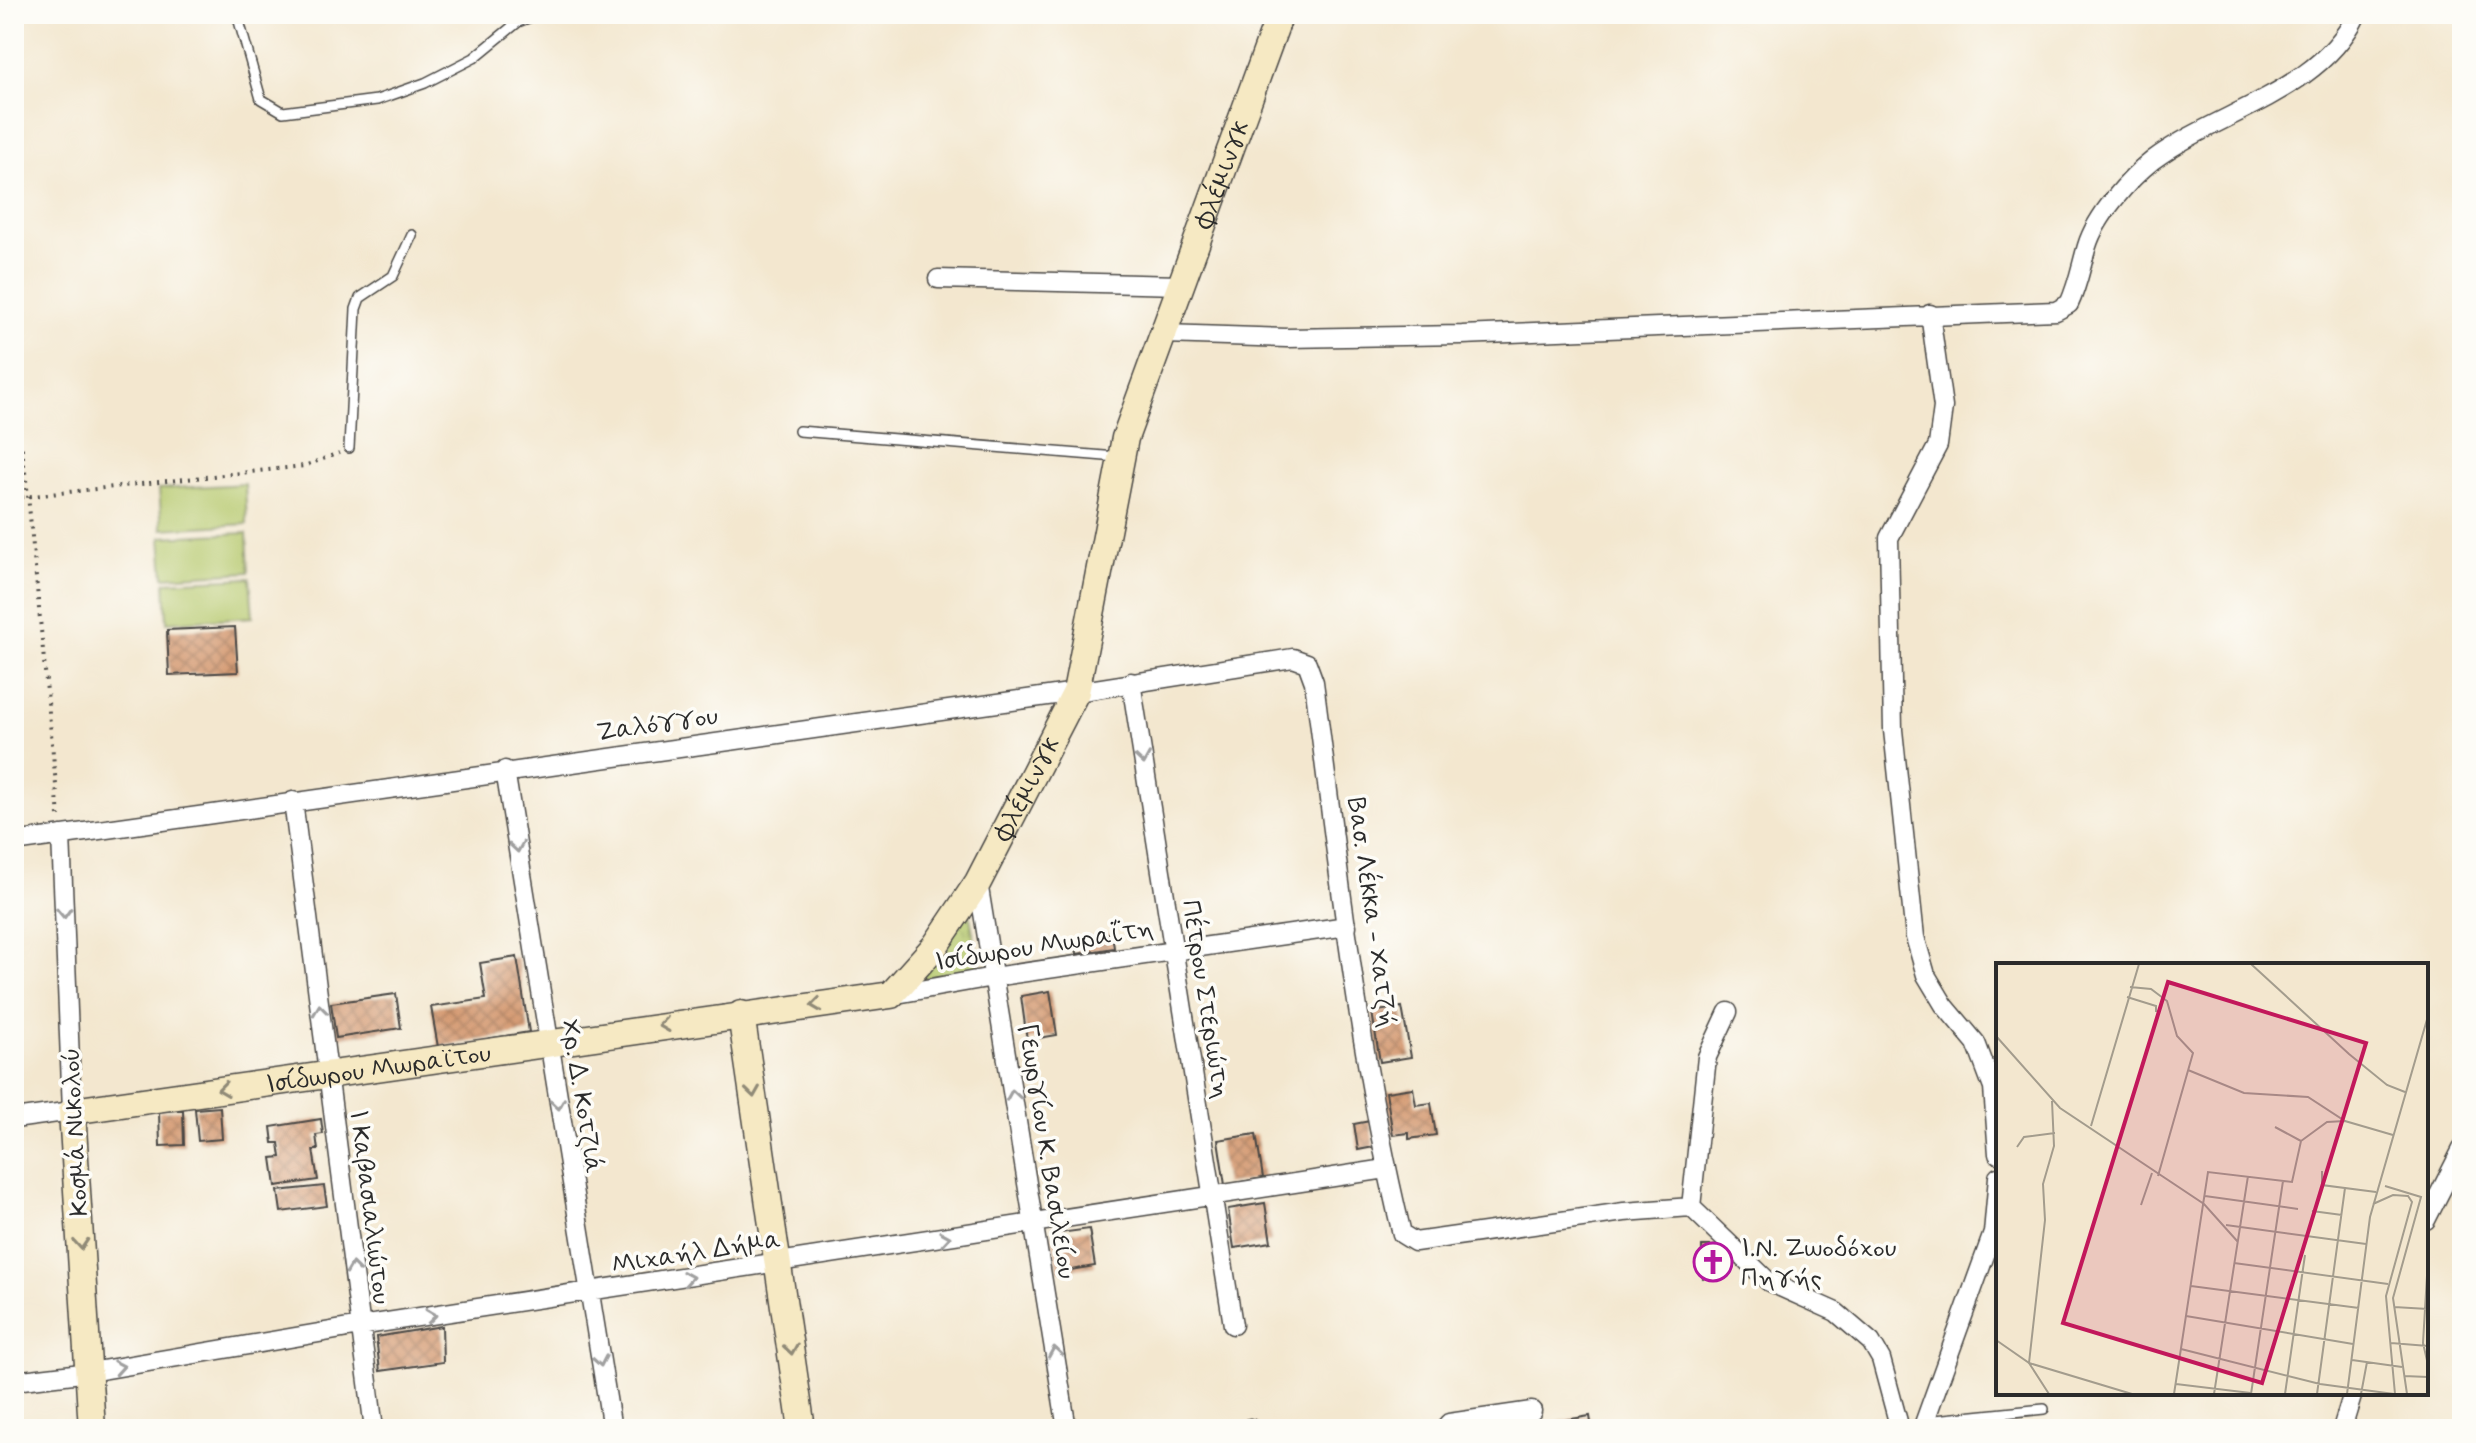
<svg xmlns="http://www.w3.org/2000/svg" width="2476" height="1443" viewBox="0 0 2476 1443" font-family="Mynerve,sans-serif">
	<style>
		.grass { fill: url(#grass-tufts); stroke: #707a4c; stroke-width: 2 }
		.garden { fill: #b5c86c; stroke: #707a4c; stroke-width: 2 }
		.building { fill: url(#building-cross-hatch) }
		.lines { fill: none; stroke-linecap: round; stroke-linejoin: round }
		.lane-casing { stroke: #494744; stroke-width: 12 }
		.street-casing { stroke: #494744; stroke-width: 21 }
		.secondary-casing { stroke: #494744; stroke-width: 29 }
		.path { stroke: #494744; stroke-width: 4; stroke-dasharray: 2 6; stroke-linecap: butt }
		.lane { stroke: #fff; stroke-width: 9 }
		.street { stroke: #fff; stroke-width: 18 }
		.secondary { stroke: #f6e9c3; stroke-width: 26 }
		.oneway { stroke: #a0a0a0 }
		.oneway2 { stroke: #908a77 }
		.labels { text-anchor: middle; stroke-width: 7; stroke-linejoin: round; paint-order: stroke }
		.street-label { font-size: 26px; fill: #2b2b2b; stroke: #fdfcf7 }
		.poi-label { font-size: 26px; fill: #2b2b2b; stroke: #fdfcf7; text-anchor: start }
		.inset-road { fill: none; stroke: #a39c8d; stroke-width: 2 }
		.view { fill: #c2185b; fill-opacity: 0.15; stroke: #c2185b; stroke-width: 4 }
		.inset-edge { fill: none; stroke: #2b2b2b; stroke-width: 4 }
	</style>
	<defs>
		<pattern id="grass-tufts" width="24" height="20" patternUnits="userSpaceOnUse" patternTransform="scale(2)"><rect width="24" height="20" fill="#b5c86c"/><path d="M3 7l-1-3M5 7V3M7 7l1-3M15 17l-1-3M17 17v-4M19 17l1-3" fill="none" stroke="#9cac5e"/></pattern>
		<pattern id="building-cross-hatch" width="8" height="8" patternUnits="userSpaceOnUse" patternTransform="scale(2)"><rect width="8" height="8" fill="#d3966d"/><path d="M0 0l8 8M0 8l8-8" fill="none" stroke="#ab7b5a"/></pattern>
	</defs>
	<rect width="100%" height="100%" fill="#fdfcf7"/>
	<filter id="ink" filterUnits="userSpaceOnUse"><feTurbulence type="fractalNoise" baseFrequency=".0125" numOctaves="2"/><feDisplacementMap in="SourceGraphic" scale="16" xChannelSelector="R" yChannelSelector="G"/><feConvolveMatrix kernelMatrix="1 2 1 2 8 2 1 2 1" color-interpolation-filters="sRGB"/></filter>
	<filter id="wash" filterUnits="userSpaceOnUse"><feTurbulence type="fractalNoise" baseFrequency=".006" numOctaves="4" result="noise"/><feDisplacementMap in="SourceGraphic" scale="32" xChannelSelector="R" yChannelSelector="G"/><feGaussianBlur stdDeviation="1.8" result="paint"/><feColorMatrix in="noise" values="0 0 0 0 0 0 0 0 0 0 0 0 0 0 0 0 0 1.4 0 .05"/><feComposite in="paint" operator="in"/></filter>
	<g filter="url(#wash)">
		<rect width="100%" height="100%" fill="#f3e7cf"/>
		<path class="grass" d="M 969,912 L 980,969 L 919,980 Z"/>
		<path class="garden" d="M 245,484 L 247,524 L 162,529 L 159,489 Z
			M 247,533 L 249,572 L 164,577 L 161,537 Z
			M 250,578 L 253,617 L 167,622 L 165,582 Z"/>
		<g id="blocks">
			<path class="building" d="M 235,627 L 238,672 L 169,675 L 167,630 Z
				M 1112,933 L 1114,948 L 1077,954 L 1075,939 Z
				M 517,957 L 529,1032 L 438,1047 L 431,1007 L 486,999 L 480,963 Z
				M 1050,991 L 1057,1035 L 1027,1040 L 1021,996 Z
				M 396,994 L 401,1028 L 336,1038 L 331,1003 Z
				M 1402,1007 L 1411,1057 L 1380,1062 L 1372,1012 Z
				M 1413,1088 L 1416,1105 L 1431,1103 L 1436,1135 L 1409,1139 L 1409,1133 L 1393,1135 L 1386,1092 Z
				M 220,1107 L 222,1139 L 198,1141 L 195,1109 Z
				M 183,1110 L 184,1145 L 160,1146 L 159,1111 Z
				M 321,1119 L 323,1134 L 316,1135 L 318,1150 L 313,1150 L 318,1180 L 276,1186 L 272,1158 L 281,1157 L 279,1143 L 273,1143 L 271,1127 Z
				M 1370,1121 L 1374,1147 L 1358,1150 L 1354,1124 Z
				M 1256,1134 L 1263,1178 L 1225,1185 L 1218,1140 Z
				M 324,1186 L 327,1206 L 281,1212 L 278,1191 Z
				M 1265,1203 L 1271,1242 L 1234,1248 L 1228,1209 Z
				M 1089,1229 L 1095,1266 L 1058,1272 L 1052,1234 Z
				M 1702,1246 L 1724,1246 L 1725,1278 L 1703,1278 Z
				M 442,1326 L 443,1362 L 380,1371 L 376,1337 Z
				M 1590,1416 L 1592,1429 L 1522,1429 L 1522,1427 Z"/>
		</g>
	</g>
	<g filter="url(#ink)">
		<use href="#blocks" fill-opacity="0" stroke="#494744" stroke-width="2"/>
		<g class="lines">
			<defs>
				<path id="lane" d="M 237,14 L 261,99 L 283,112 L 377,100 L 425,83 L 474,58 L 518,22 L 539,14
					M 799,431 L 1117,457
					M 349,448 L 356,309 L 360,298 L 393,276 L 412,235
					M 1925,1421 L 2044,1409"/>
				<path id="street" d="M 938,279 L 1180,285
					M 1930,314 L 1943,407 L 1938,445 L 1889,538 L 1893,730 L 1915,937 L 1926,975 L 1944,1005 L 1976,1043 L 1993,1088 L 1998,1154
					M 1164,334 L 1287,338 L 1462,335 L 2056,311 L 2069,304 C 2078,285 2081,266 2087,246 C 2096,216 2129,179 2153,160 C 2219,111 2320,92 2357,14
					M 1131,682 L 1233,1325
					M 505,770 L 612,1429
					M 293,801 L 374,1429
					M 14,842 L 1076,692 L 1293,658 L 1307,663 L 1314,682 C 1338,866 1358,1053 1402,1234 L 1415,1242 L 1624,1212 L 1691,1207 L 1769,1282 L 1836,1312 L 1871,1342 L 1881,1359 L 1900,1429
					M 978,882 L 1067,1429
					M 891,995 L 993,977 L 1347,926
					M 14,1119 L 72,1111 L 61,835
					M 1691,1207 L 1707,1057 L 1728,1012
					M 2426,1220 L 2462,1149
					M 14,1381 L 90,1372 L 360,1326 L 1386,1169
					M 1250,1428 L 1250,1429
					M 1444,1429 L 1449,1423 L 1532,1411
					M 1922,1429 L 1993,1233 L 1998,1177
					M 2342,1429 L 2353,1393"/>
				<g id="secondary">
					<path d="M 741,1014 L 802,1429"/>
					<path id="s1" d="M 92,1429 L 72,1111 L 891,995 L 935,946 L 978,882 L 1076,692 L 1125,438 L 1280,14"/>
				</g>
			</defs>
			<use href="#lane" class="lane-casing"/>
			<use href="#street" class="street-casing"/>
			<use href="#secondary" class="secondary-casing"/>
			<path class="path" d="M 14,434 L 22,449 L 28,495 L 59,816
				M 14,498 L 304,466 L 339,453"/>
			<use href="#lane" class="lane"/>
			<use href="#street" class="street"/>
			<use href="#secondary" class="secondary"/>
		</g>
		<defs><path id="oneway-chevron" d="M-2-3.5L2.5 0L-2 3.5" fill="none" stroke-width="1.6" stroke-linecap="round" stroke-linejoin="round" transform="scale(2)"/></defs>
		<g class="oneway">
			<use href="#oneway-chevron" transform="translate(1143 759) rotate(81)"/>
			<use href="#oneway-chevron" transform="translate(517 847) rotate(81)"/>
			<use href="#oneway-chevron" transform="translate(64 913) rotate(88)"/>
			<use href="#oneway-chevron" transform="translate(320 1010) rotate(-97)"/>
			<use href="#oneway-chevron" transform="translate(1013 1095) rotate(-99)"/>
			<use href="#oneway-chevron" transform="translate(558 1104) rotate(81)"/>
			<use href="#oneway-chevron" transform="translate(945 1238) rotate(-9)"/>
			<use href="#oneway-chevron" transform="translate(353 1268) rotate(-97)"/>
			<use href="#oneway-chevron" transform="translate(688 1278) rotate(-9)"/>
			<use href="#oneway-chevron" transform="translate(431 1316) rotate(-8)"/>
			<use href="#oneway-chevron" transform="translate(1055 1352) rotate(-99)"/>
			<use href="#oneway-chevron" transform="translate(600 1361) rotate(80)"/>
			<use href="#oneway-chevron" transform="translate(119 1367) rotate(-10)"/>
		</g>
		<g class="oneway2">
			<use href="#oneway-chevron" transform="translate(816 1005) rotate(173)"/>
			<use href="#oneway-chevron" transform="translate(664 1025) rotate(172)"/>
			<use href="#oneway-chevron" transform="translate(223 1089) rotate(172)"/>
			<use href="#oneway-chevron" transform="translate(753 1092) rotate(82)"/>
			<use href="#oneway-chevron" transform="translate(81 1244) rotate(86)"/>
			<use href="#oneway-chevron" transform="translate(791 1349) rotate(82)"/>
		</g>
	</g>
	<defs>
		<symbol id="church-ring" viewBox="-11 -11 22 22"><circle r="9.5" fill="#fdfcf7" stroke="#b5179e" stroke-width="1.5"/><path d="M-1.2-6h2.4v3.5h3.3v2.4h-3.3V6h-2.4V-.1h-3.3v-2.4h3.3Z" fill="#b5179e"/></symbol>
	</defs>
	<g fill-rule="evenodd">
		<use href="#church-ring" x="1691" y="1240" width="44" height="44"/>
	</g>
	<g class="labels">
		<g class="street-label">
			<text dy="9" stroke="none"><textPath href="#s1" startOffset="2042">Φλέμινγκ</textPath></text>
			<text transform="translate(657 723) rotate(-8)" y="9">Ζαλόγγου</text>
			<text dy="9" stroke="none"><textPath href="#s1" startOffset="1394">Φλέμινγκ</textPath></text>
			<text transform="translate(1373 912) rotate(82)" y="9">Βασ. Λέκκα - Χατζή</text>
			<text transform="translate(1044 944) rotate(-9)" y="9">Ισίδωρου Μωραΐτη</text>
			<text transform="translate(1207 999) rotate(81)" y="9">Πέτρου Στεριώτη</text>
			<text dy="9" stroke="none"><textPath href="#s1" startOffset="628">Ισίδωρου Μωραϊτου</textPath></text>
			<text transform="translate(583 1096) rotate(81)" y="9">Χρ. Δ. Κοτζιά</text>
			<text transform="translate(74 1132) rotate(-93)" y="9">Κοσμά Νικολού</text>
			<text transform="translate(1048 1151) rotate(81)" y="9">Γεωργίου Κ. Βασιλείου</text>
			<text transform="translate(371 1207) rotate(83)" y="9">Ι Καβασιαλιώτου</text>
			<text transform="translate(696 1251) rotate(-9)" y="9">Μιχαήλ Δήμα</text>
		</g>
		<g class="poi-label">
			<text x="1741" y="1256">Ι.Ν. Ζωοδόχου<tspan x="1741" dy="30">Πηγής</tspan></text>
		</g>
	</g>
	<g transform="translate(1996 963)">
		<rect width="432" height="432" fill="#f3e7cf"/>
		<path class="inset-road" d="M 255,1 L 353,91 L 391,122 L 409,129M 134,24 L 155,26 L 171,38 L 181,73 L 197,90 L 162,213M 131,34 L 160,43 L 160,49M 0,73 L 64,145 L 208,241 L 242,279M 192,107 L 248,130 L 312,134 L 349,158 L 397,172M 56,138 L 58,183 L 47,221 L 49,257 L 33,400 L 136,431M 95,163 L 143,1M 279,164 L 305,178M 21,184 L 28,174 L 59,170M 326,208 L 326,222 L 380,229M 389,223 L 425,234 L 397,335 L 411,431M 209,233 L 302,246M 377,241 L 397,232 L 412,233 L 416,239 L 390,333 L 399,431M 145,242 L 156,210M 316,248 L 346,252M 230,262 L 370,281M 432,296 L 427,380 L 432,402M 238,300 L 392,321M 195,323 L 363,345M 398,344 L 432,346M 190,353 L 357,381M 0,377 L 33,400 L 53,431M 395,380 L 432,383M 185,386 L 324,421 L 398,431M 356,397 L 406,404M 408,413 L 432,414M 180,421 L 263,431M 178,431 L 212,209 L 296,219 L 305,178 L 331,159 L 349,158M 218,431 L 252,213M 255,431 L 287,218M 289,431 L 309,292M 321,431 L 349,225M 351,431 L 374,254 L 432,53M 365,431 L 371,399"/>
		<path class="view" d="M 172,19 L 370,80 L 266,420 L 67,360 Z"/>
		<rect width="432" height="432" class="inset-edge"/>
	</g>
	<rect width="2476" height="1443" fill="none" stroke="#fdfcf7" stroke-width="48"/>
</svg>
